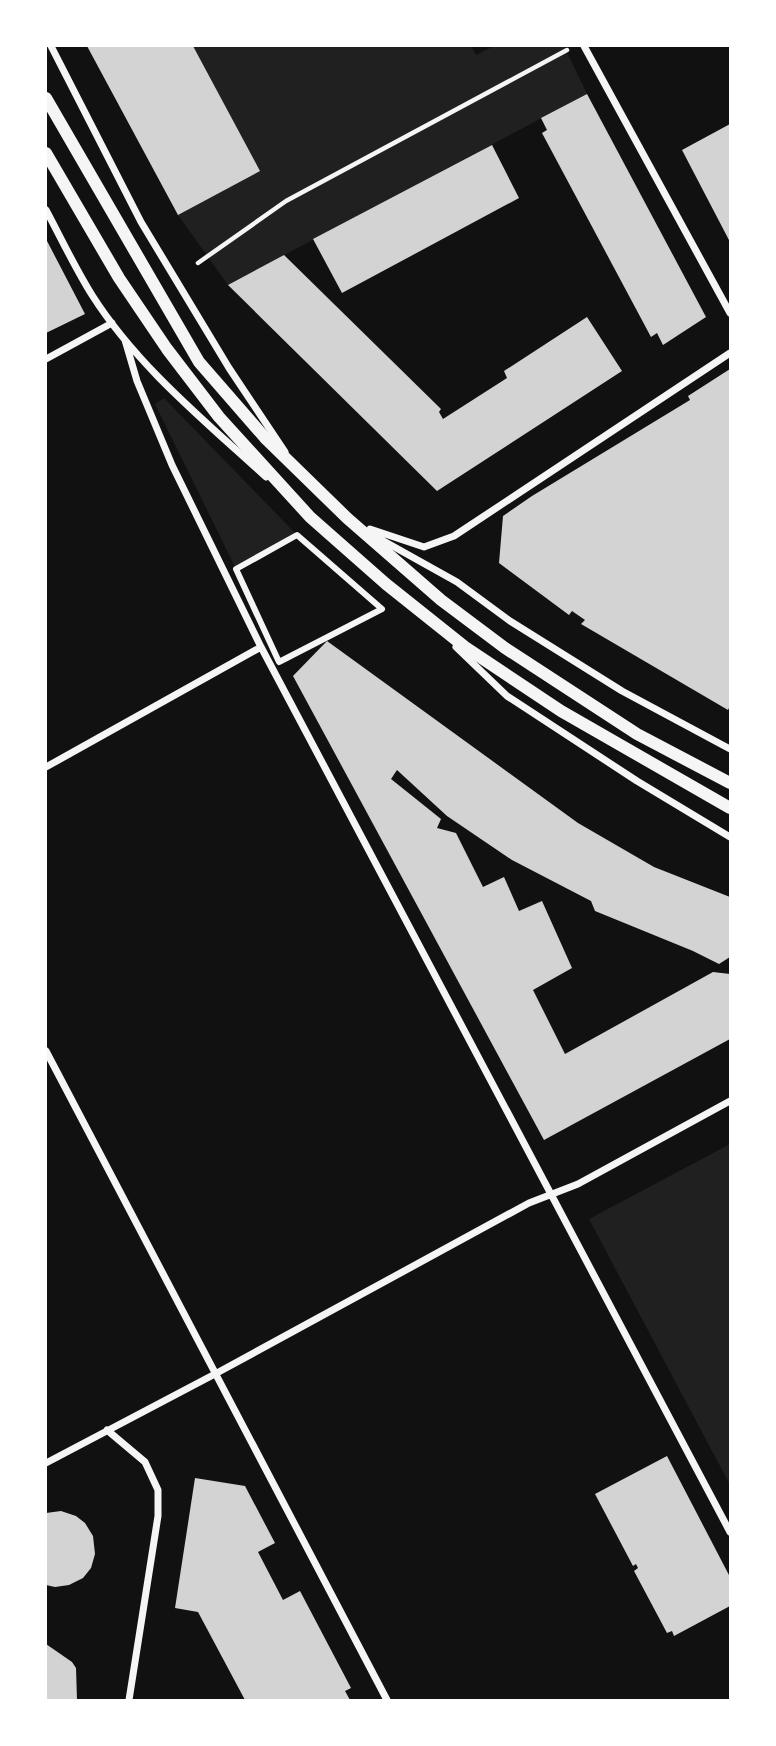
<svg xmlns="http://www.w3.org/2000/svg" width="776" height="1746" viewBox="0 0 776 1746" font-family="Karla,sans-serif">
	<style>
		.green { fill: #202020 }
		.building { fill: #d3d3d3 }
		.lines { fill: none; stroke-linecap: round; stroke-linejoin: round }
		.path { stroke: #f5f5f5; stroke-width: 4.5 }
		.pedestrian { stroke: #f5f5f5; stroke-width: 6 }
		.minor { stroke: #f5f5f5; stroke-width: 7 }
		.tertiary { stroke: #f5f5f5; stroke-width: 12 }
	</style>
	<rect width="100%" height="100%" fill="#111"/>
	<path class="green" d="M 193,46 L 471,46 L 476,55 L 494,46 L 564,46 L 587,94 L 228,285 L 178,215 L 259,171 Z
		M 164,398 L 297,535 L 236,569 L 155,404 Z
		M 730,1144 L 730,1485 L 589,1219 Z"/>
	<path class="building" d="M 87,46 L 193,46 L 260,171 L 178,215 Z
		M 587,94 L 706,317 L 663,345 L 657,333 L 651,337 L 542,133 L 547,130 L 541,118 Z
		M 730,124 L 730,242 L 682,150 Z
		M 492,145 L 519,198 L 342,293 L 313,239 Z
		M 46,239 L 85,314 L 46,333 Z
		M 284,255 L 441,409 L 439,412 L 443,419 L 507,378 L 504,371 L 587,317 L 622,371 L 437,491 L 228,285 Z
		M 730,369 L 730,706 L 728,710 L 581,624 L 585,620 L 572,611 L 569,615 L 499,563 L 503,516 L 532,496 L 690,400 L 688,396 Z
		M 327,641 L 578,823 L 654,867 L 730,897 L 730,957 L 719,964 L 693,951 L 595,911 L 591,901 L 512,860 L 447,816 L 397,770 L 391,779 L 441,819 L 437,828 L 456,833 L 483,887 L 504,877 L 519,911 L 542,901 L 572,968 L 533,990 L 565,1054 L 713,972 L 730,974 L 730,1039 L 544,1140 L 293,676 Z
		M 667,1456 L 730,1577 L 730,1606 L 674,1636 L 672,1631 L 667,1633 L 634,1571 L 638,1568 L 636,1564 L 633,1566 L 595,1494 Z
		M 195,1478 L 245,1486 L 275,1543 L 258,1552 L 283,1600 L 300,1591 L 351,1688 L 345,1691 L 350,1700 L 245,1700 L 198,1612 L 175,1608 Z
		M 61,1511 L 76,1516 L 85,1523 L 93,1536 L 95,1554 L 91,1568 L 83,1578 L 69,1585 L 55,1587 L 46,1585 L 46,1513 Z
		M 46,1644 L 72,1662 L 76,1668 L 77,1700 L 46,1700 Z"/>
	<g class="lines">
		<path class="path" d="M 198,263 L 286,201 L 567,50"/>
		<path class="pedestrian" d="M 297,535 L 382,609 L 279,662 L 236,569 Z"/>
		<path class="minor" d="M 51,46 L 141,222 L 229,368 L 285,452
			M 584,46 L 730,313
			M 46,210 C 61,238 75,268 92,295 C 137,366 205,421 266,477
			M 125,340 L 137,381 L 172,465 L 261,647 L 730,1532
			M 46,359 L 112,323
			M 370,529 L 424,547 L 454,536 L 730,353
			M 371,534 L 457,582 L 510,621 L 622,691 L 730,749
			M 456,647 L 507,696 L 637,781 L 730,837
			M 46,767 L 261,647
			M 46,1051 L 387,1700
			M 107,1430 L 145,1462 L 158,1490 L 158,1516 L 129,1700
			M 46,1463 L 215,1374 L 529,1203 L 578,1184 L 730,1101"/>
		<path class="tertiary" d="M 46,98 L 199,362 L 266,439 L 347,518 L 441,600 L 505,648 L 637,734 L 730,783
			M 46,153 L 119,278 L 167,349 L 219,417 L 310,517 L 386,584 L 465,647 L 561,711 L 730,808"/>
	</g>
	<rect width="776" height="1746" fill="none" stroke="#ffffff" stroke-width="94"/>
</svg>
